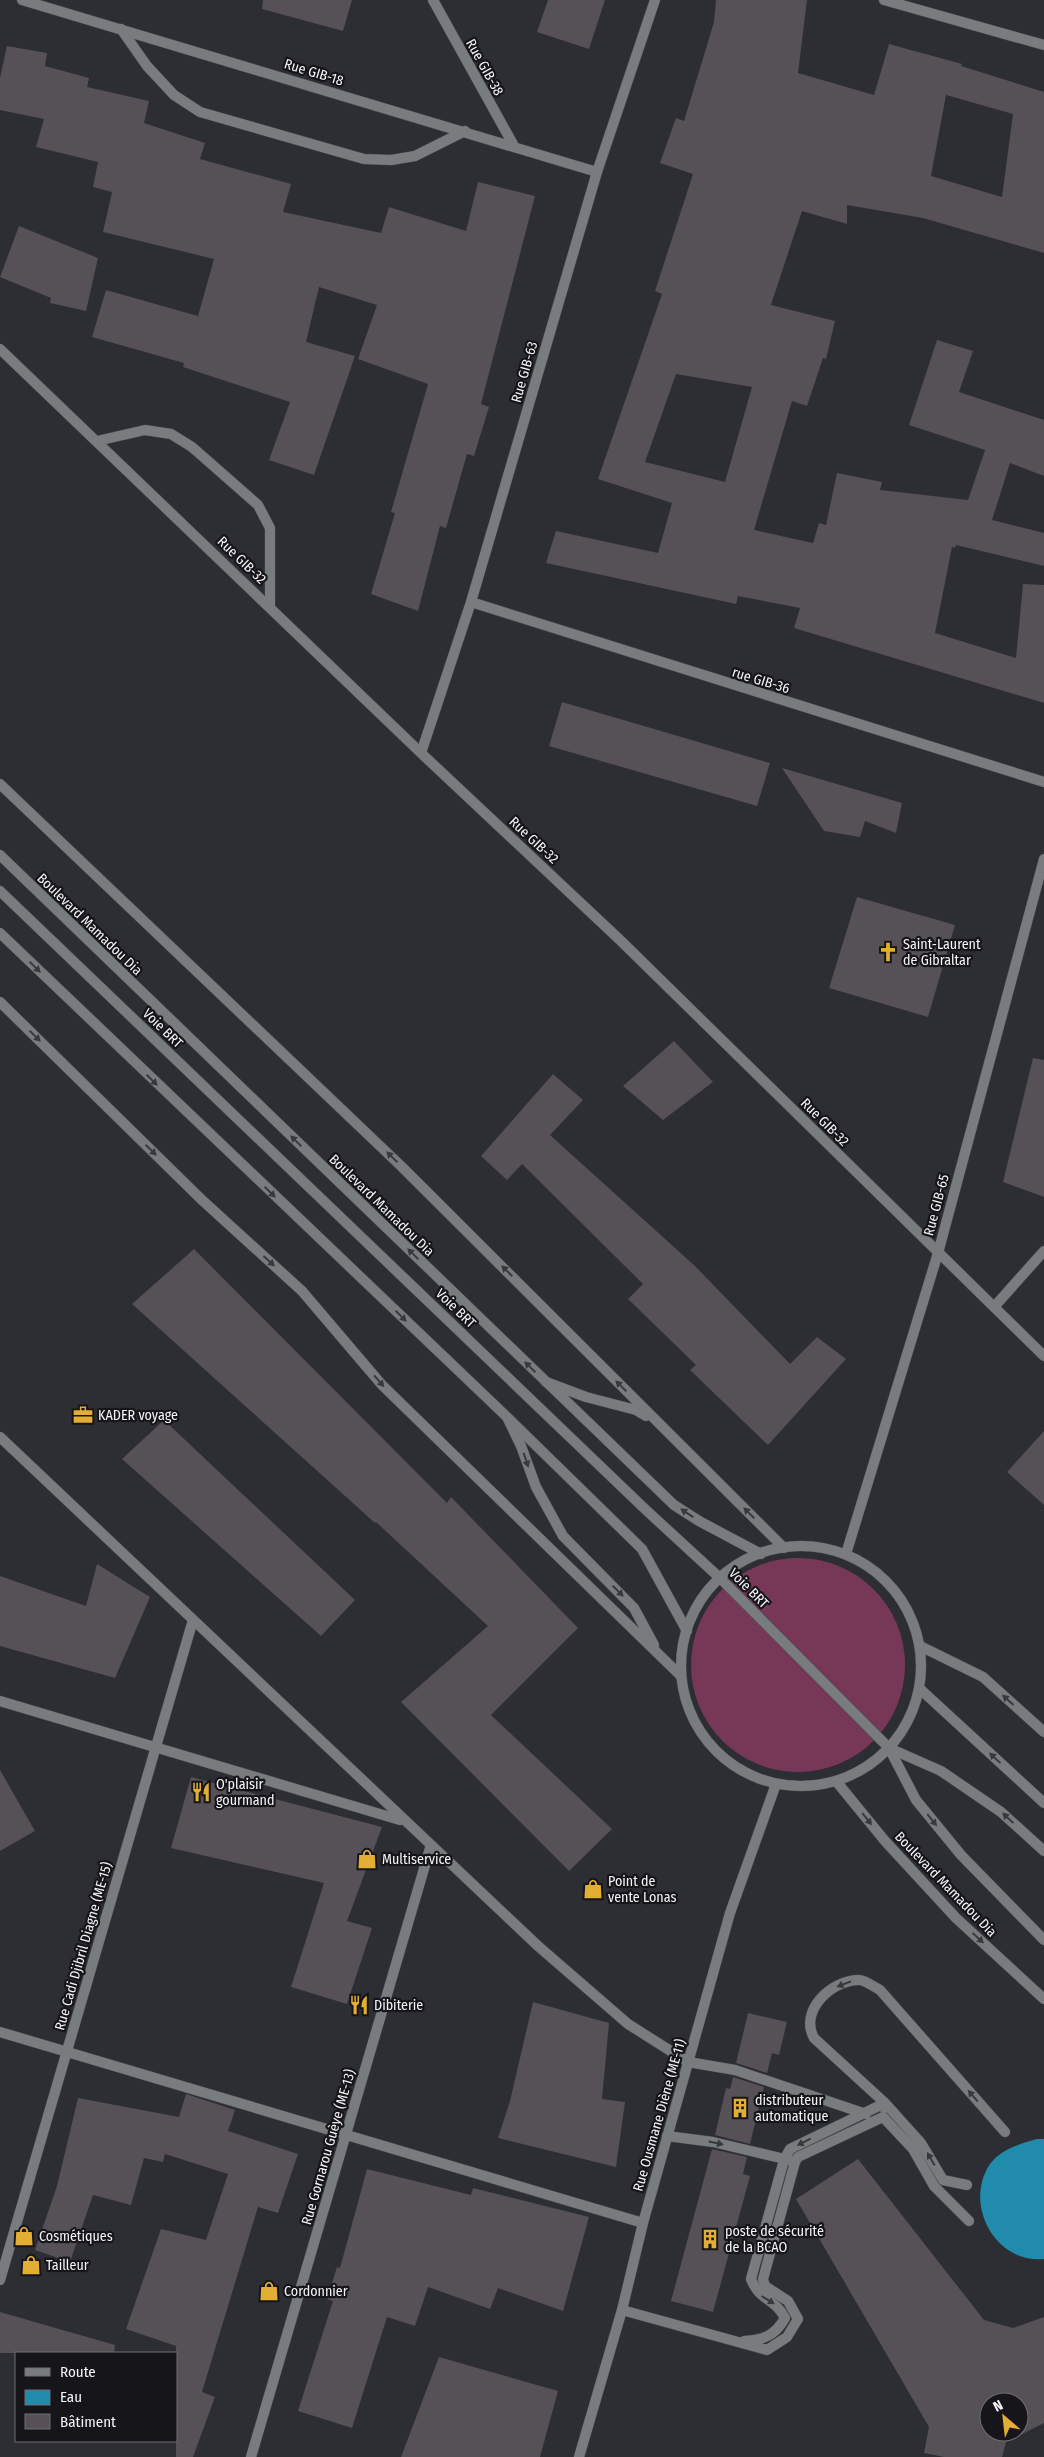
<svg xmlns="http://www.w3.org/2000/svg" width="1044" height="2457" viewBox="0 0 1044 2457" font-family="'Fira Sans Condensed',sans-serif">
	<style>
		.green { fill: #773858 }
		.water { fill: #208bab }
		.building { fill: #565057; fill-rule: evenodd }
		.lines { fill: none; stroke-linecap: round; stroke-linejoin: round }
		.service-casing { stroke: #49494f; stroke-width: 11 }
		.minor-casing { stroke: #49494f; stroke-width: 11 }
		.tertiary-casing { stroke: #49494f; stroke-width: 11 }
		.service { stroke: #797c7f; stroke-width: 10 }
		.minor { stroke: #797c7f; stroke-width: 10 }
		.tertiary { stroke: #797c7f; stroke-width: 10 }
		.oneway { fill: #39393d }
		.labels { text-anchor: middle; stroke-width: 4.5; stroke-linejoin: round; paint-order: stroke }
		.street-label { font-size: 14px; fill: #f3f3f8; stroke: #161519 }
		.poi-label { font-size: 14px; fill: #f3f3f8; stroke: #161519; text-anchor: start }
	</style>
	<rect width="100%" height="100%" fill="#2d2d34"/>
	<path class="green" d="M691 1665a107 107 0 1 1 214 0a107 107 0 1 1-214 0Z"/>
	<path class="water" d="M 1037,2139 L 1044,2139 L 1044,2259 C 995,2264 963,2204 990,2164 C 1001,2149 1020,2144 1037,2139 Z"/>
	<path class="building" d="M 263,0 L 352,0 L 343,31 L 262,9 Z
		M 548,0 L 605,0 L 589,49 L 537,32 Z
		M 716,0 L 807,0 L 798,73 L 874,95 L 889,44 L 962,64 L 961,66 L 1044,92 L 1044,253 L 923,218 L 847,205 L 847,224 L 802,211 L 771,305 L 835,321 L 826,359 L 823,358 L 807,406 L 792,401 L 754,530 L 813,543 L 819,523 L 826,525 L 837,473 L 882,482 L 880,490 L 968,500 L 985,450 L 909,425 L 937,340 L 973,351 L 959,392 L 1044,420 L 1044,476 L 1010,463 L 992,520 L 1044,533 L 1044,566 L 956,545 L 955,548 L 952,547 L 935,633 L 1016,658 L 1023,584 L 1044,585 L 1044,703 L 794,628 L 800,608 L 738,596 L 736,604 L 546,563 L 556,531 L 658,553 L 672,503 L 598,479 L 662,294 L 655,291 L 693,174 L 660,163 L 676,118 L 684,121 L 714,22 ZM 946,95 L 1013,114 L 1002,197 L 931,176 ZM 676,374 L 752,387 L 725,482 L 645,462 Z
		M 7,46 L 47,53 L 45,66 L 89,78 L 87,87 L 149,101 L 144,123 L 205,143 L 200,159 L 291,184 L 283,212 L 381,233 L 389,207 L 466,231 L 478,182 L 535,196 L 481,404 L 489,407 L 474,456 L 467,454 L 446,528 L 440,526 L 418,611 L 371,594 L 395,513 L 391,512 L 428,384 L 358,359 L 377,305 L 319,287 L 306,342 L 355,356 L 314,475 L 269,460 L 290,402 L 183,367 L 184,363 L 92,337 L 106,290 L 198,316 L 214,259 L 103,232 L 112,192 L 93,187 L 98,162 L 36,147 L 44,119 L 0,110 L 0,78 Z
		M 19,226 L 98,258 L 86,311 L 50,303 L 51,298 L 0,277 Z
		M 562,702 L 770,763 L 757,806 L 549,746 Z
		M 782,768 L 902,803 L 896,833 L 865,821 L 860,837 L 824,831 Z
		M 857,897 L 955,925 L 928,1017 L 829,988 Z
		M 674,1041 L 713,1082 L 663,1120 L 623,1086 Z
		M 1033,1058 L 1044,1060 L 1044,1197 L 1003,1182 Z
		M 553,1074 L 583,1100 L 550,1135 L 695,1266 L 790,1364 L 817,1337 L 846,1359 L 768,1445 L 690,1370 L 696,1365 L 628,1299 L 643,1284 L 522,1164 L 507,1180 L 481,1156 Z
		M 194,1249 L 447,1503 L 451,1497 L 578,1628 L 491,1715 L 612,1829 L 569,1871 L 401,1702 L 488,1626 L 376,1522 L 375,1523 L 132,1304 Z
		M 164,1420 L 355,1600 L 321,1636 L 122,1459 Z
		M 1044,1431 L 1044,1505 L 1007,1472 Z
		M 97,1564 L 150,1597 L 115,1678 L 0,1646 L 0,1576 L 86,1606 Z
		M 0,1770 L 35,1831 L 0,1851 Z
		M 191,1777 L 382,1827 L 347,1921 L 372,1928 L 347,2004 L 291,1987 L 324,1883 L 171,1848 Z
		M 533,2002 L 609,2023 L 602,2099 L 625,2102 L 616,2167 L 498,2138 L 510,2101 Z
		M 748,2013 L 787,2022 L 779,2055 L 772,2053 L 767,2073 L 736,2063 Z
		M 733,2077 L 764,2087 L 750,2144 L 715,2135 L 726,2088 L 730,2089 Z
		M 186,2094 L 235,2110 L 228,2131 L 298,2154 L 278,2213 L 258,2207 L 202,2392 L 215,2397 L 193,2457 L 176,2457 L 176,2346 L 126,2329 L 161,2229 L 206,2240 L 228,2174 L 165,2154 L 163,2162 L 144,2158 L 131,2205 L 93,2195 L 70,2262 L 35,2250 L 57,2186 L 78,2098 L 179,2117 Z
		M 712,2149 L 747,2157 L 743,2174 L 750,2176 L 713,2312 L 671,2301 Z
		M 858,2159 L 984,2320 L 1013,2328 L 1044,2317 L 1044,2423 L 1006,2442 L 1002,2457 L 944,2457 L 924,2453 L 929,2427 L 796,2199 ZM 989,2402 L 1019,2402 L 1019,2432 L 989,2432 Z
		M 367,2169 L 471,2195 L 473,2188 L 589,2217 L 563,2311 L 498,2288 L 490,2309 L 428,2287 L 415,2326 L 387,2317 L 352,2428 L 298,2411 L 333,2301 L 327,2299 L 337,2267 L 340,2268 Z
		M 0,2312 L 115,2345 L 114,2353 L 0,2353 Z
		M 439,2357 L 558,2391 L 540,2457 L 401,2457 Z"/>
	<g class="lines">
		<defs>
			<path id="service" d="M 121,29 L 147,66 L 174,95 L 200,112 L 364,159 L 391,160 L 415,156 L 465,131
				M 97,441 L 145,430 L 171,434 L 192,447 L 258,505 L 270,528 L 270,606
				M 0,784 L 401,1166 L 784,1548
				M 0,891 L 646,1510 L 721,1579 L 889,1748 L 916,1800 L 961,1855 L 1044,1940
				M 0,1002 L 202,1200 L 302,1291 L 382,1385 L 681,1676
				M 546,1382 L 586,1397 L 636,1410 L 646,1416
				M 508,1419 L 521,1446 L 536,1487 L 563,1536 L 634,1608 L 654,1645
				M 920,1646 L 983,1677 L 1044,1732
				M 889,1748 L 941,1771 L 1001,1812 L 1044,1851
				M 688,2062 L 735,2070 L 866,2114
				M 884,2108 L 885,2103 L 814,2038 C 799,2011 831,1980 859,1980 C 865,1980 874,1987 880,1990 L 1005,2132
				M 667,2136 L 713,2142 L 789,2160
				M 622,2310 L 767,2350 L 787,2337 L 798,2319 L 788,2301 L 765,2286 L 763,2279 L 795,2162 L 798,2157 L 883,2117 L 913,2149 L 934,2186 L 969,2221
				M 744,2341 C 763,2340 775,2336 785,2318 C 774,2297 760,2302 751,2279 L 784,2160 L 790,2149 L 885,2103 L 921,2143 L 943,2180 L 967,2185"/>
			<path id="minor" d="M 22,0 L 597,172
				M 433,0 L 514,146
				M 884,0 L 1044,45
				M 0,349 L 421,753 L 620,940 L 1044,1356
				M 471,602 L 1044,782
				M 421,753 L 471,602 L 597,172 L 655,0
				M 994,1307 L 1044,1251
				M 0,1437 L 538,1946 L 628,2024 L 688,2062
				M 846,1554 L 938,1253 L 1044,859
				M 0,1701 L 400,1820
				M 0,2032 L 643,2223
				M 0,2280 L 193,1620
				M 251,2457 L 431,1845
				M 579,2457 L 622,2310 L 643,2223 L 730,1913 L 776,1784"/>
			<path id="tertiary" d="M 0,855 L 674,1505 L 699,1521 L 761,1554
				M 0,933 L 506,1416 L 642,1549 L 687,1631
				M681 1666a120 120 0 1 1 240 0a120 120 0 1 1-240 0Z
				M 919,1688 L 1044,1803
				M 836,1781 L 885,1841 L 956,1918 L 1044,1999"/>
		</defs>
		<use href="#service" class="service-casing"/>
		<use href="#minor" class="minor-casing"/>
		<use href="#tertiary" class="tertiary-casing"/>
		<use href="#service" class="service"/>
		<use href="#minor" class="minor"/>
		<use href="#tertiary" class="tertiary"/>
	</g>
	<defs><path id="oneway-solid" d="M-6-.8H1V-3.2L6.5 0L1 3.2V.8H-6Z" transform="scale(1.25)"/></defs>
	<g class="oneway">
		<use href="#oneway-solid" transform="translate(35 967) rotate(44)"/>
		<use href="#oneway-solid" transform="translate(35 1036) rotate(44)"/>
		<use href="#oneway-solid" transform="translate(152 1080) rotate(44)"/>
		<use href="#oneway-solid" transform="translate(296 1141) rotate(-136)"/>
		<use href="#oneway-solid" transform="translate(151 1150) rotate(44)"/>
		<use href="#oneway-solid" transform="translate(392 1157) rotate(-136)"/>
		<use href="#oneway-solid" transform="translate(270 1192) rotate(44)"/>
		<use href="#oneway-solid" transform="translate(413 1254) rotate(-136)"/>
		<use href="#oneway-solid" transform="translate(269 1261) rotate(42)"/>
		<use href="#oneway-solid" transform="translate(507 1271) rotate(-135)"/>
		<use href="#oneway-solid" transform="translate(401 1316) rotate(44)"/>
		<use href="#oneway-solid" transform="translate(530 1367) rotate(-136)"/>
		<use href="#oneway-solid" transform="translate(379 1381) rotate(49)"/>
		<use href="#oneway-solid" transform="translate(621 1386) rotate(-135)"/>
		<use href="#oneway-solid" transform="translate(526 1460) rotate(71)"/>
		<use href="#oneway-solid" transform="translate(687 1513) rotate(-147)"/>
		<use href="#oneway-solid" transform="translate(749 1513) rotate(-135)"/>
		<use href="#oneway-solid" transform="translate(618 1591) rotate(45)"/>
		<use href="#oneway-solid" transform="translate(1008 1700) rotate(-138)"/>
		<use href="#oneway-solid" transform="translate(995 1758) rotate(-137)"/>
		<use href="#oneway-solid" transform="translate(1008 1818) rotate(-137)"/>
		<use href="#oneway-solid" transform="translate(867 1819) rotate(51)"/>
		<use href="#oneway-solid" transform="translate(932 1820) rotate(51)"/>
		<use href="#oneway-solid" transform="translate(978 1938) rotate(43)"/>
		<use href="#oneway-solid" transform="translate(844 1984) rotate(159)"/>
		<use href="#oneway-solid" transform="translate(973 2096) rotate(-131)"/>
		<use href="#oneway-solid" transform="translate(804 2142) rotate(154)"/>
		<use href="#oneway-solid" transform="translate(716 2143) rotate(12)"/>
		<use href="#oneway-solid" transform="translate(931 2159) rotate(-120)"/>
		<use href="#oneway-solid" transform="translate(768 2300) rotate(32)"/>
	</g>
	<defs>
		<symbol id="church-bare" viewBox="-9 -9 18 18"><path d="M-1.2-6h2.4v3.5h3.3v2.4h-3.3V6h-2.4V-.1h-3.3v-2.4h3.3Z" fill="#e2ae34" stroke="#161519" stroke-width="2.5" paint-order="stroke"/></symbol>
		<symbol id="office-bare" viewBox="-9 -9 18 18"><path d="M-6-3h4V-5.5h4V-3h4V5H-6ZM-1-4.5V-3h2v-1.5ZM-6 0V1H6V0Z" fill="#e2ae34" stroke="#161519" stroke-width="2.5" paint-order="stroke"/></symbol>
		<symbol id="restaurant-bare" viewBox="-9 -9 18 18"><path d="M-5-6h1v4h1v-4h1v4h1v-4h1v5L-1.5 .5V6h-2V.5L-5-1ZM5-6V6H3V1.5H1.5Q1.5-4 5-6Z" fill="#e2ae34" stroke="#161519" stroke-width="2.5" paint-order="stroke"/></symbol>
		<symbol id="shop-bare" viewBox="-9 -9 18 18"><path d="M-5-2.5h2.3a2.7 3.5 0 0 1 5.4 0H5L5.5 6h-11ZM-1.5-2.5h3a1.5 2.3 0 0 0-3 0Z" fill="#e2ae34" stroke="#161519" stroke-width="2.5" paint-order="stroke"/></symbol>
		<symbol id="building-bare" viewBox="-9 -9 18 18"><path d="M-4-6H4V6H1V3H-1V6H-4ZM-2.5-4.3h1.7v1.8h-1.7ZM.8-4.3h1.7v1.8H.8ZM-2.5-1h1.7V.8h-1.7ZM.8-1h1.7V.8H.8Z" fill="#e2ae34" stroke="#161519" stroke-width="2.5" paint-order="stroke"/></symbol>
	</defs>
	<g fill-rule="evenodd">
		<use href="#church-bare" x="874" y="938" width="28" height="28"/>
		<use href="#office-bare" x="69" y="1401" width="28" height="28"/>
		<use href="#restaurant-bare" x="187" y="1778" width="28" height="28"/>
		<use href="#shop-bare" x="353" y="1845" width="28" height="28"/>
		<use href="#shop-bare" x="579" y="1875" width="28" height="28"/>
		<use href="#restaurant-bare" x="345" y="1991" width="28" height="28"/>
		<use href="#building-bare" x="726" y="2094" width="28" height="28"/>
		<use href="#shop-bare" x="10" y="2222" width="28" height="28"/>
		<use href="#building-bare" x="696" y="2225" width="28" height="28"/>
		<use href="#shop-bare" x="17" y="2251" width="28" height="28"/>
		<use href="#shop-bare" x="255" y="2277" width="28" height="28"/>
	</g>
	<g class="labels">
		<g class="street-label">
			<text transform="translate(485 67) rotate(61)" y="5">Rue GIB-38</text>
			<text transform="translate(314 72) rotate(17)" y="5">Rue GIB-18</text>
			<text transform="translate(524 372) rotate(-74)" y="5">Rue GIB-63</text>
			<text transform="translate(242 560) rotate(44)" y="5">Rue GIB-32</text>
			<text transform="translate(761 680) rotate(17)" y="5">rue GIB-36</text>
			<text transform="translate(534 840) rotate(43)" y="5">Rue GIB-32</text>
			<text transform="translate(90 924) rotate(44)" y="5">Boulevard Mamadou Dia</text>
			<text transform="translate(163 1028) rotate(44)" y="5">Voie BRT</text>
			<text transform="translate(825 1122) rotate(45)" y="5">Rue GIB-32</text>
			<text transform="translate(382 1205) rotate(44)" y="5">Boulevard Mamadou Dia</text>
			<text transform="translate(936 1205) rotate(-75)" y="5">Rue GIB-65</text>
			<text transform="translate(456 1308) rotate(44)" y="5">Voie BRT</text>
			<text transform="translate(749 1588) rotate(45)" y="5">Voie BRT</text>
			<text transform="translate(946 1884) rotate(46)" y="5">Boulevard Mamadou Dia</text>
			<text transform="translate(83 1946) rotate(-74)" y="5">Rue Cadi Djibril Diagne (ME-15)</text>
			<text transform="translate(659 2115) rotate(-74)" y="5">Rue Ousmane Diène (ME-11)</text>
			<text transform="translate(328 2147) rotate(-74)" y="5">Rue Gornarou Guèye (ME-13)</text>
		</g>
		<g class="poi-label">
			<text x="903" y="949">Saint-Laurent<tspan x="903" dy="16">de Gibraltar</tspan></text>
			<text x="98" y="1420">KADER voyage</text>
			<text x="216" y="1789">O'plaisir<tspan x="216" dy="16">gourmand</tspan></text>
			<text x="382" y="1864">Multiservice</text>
			<text x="608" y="1886">Point de<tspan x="608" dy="16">vente Lonas</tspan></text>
			<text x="374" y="2010">Dibiterie</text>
			<text x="755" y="2105">distributeur<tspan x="755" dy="16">automatique</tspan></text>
			<text x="725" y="2236">poste de sécurité<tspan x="725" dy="16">de la BCAO</tspan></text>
			<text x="39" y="2241">Cosmétiques</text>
			<text x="46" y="2270">Tailleur</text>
			<text x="284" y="2296">Cordonnier</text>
		</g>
	</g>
	<rect x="15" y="2352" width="162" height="90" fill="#161519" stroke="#6e6e72"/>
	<rect x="25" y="2368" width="25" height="8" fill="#797c7f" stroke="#6e6e72"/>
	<text x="60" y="2377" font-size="15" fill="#f3f3f8">Route</text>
	<rect x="25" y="2390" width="25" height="15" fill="#208bab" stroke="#6e6e72"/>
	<text x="60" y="2402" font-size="15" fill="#f3f3f8">Eau</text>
	<rect x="25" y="2414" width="25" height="15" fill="#565057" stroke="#6e6e72"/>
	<text x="60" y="2427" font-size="15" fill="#f3f3f8">Bâtiment</text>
	<g transform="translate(1004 2417) rotate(332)"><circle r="24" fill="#161519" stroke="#6e6e72"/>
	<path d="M0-4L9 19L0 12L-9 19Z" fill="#e2ae34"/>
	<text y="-8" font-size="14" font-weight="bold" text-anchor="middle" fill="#f3f3f8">N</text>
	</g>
</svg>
